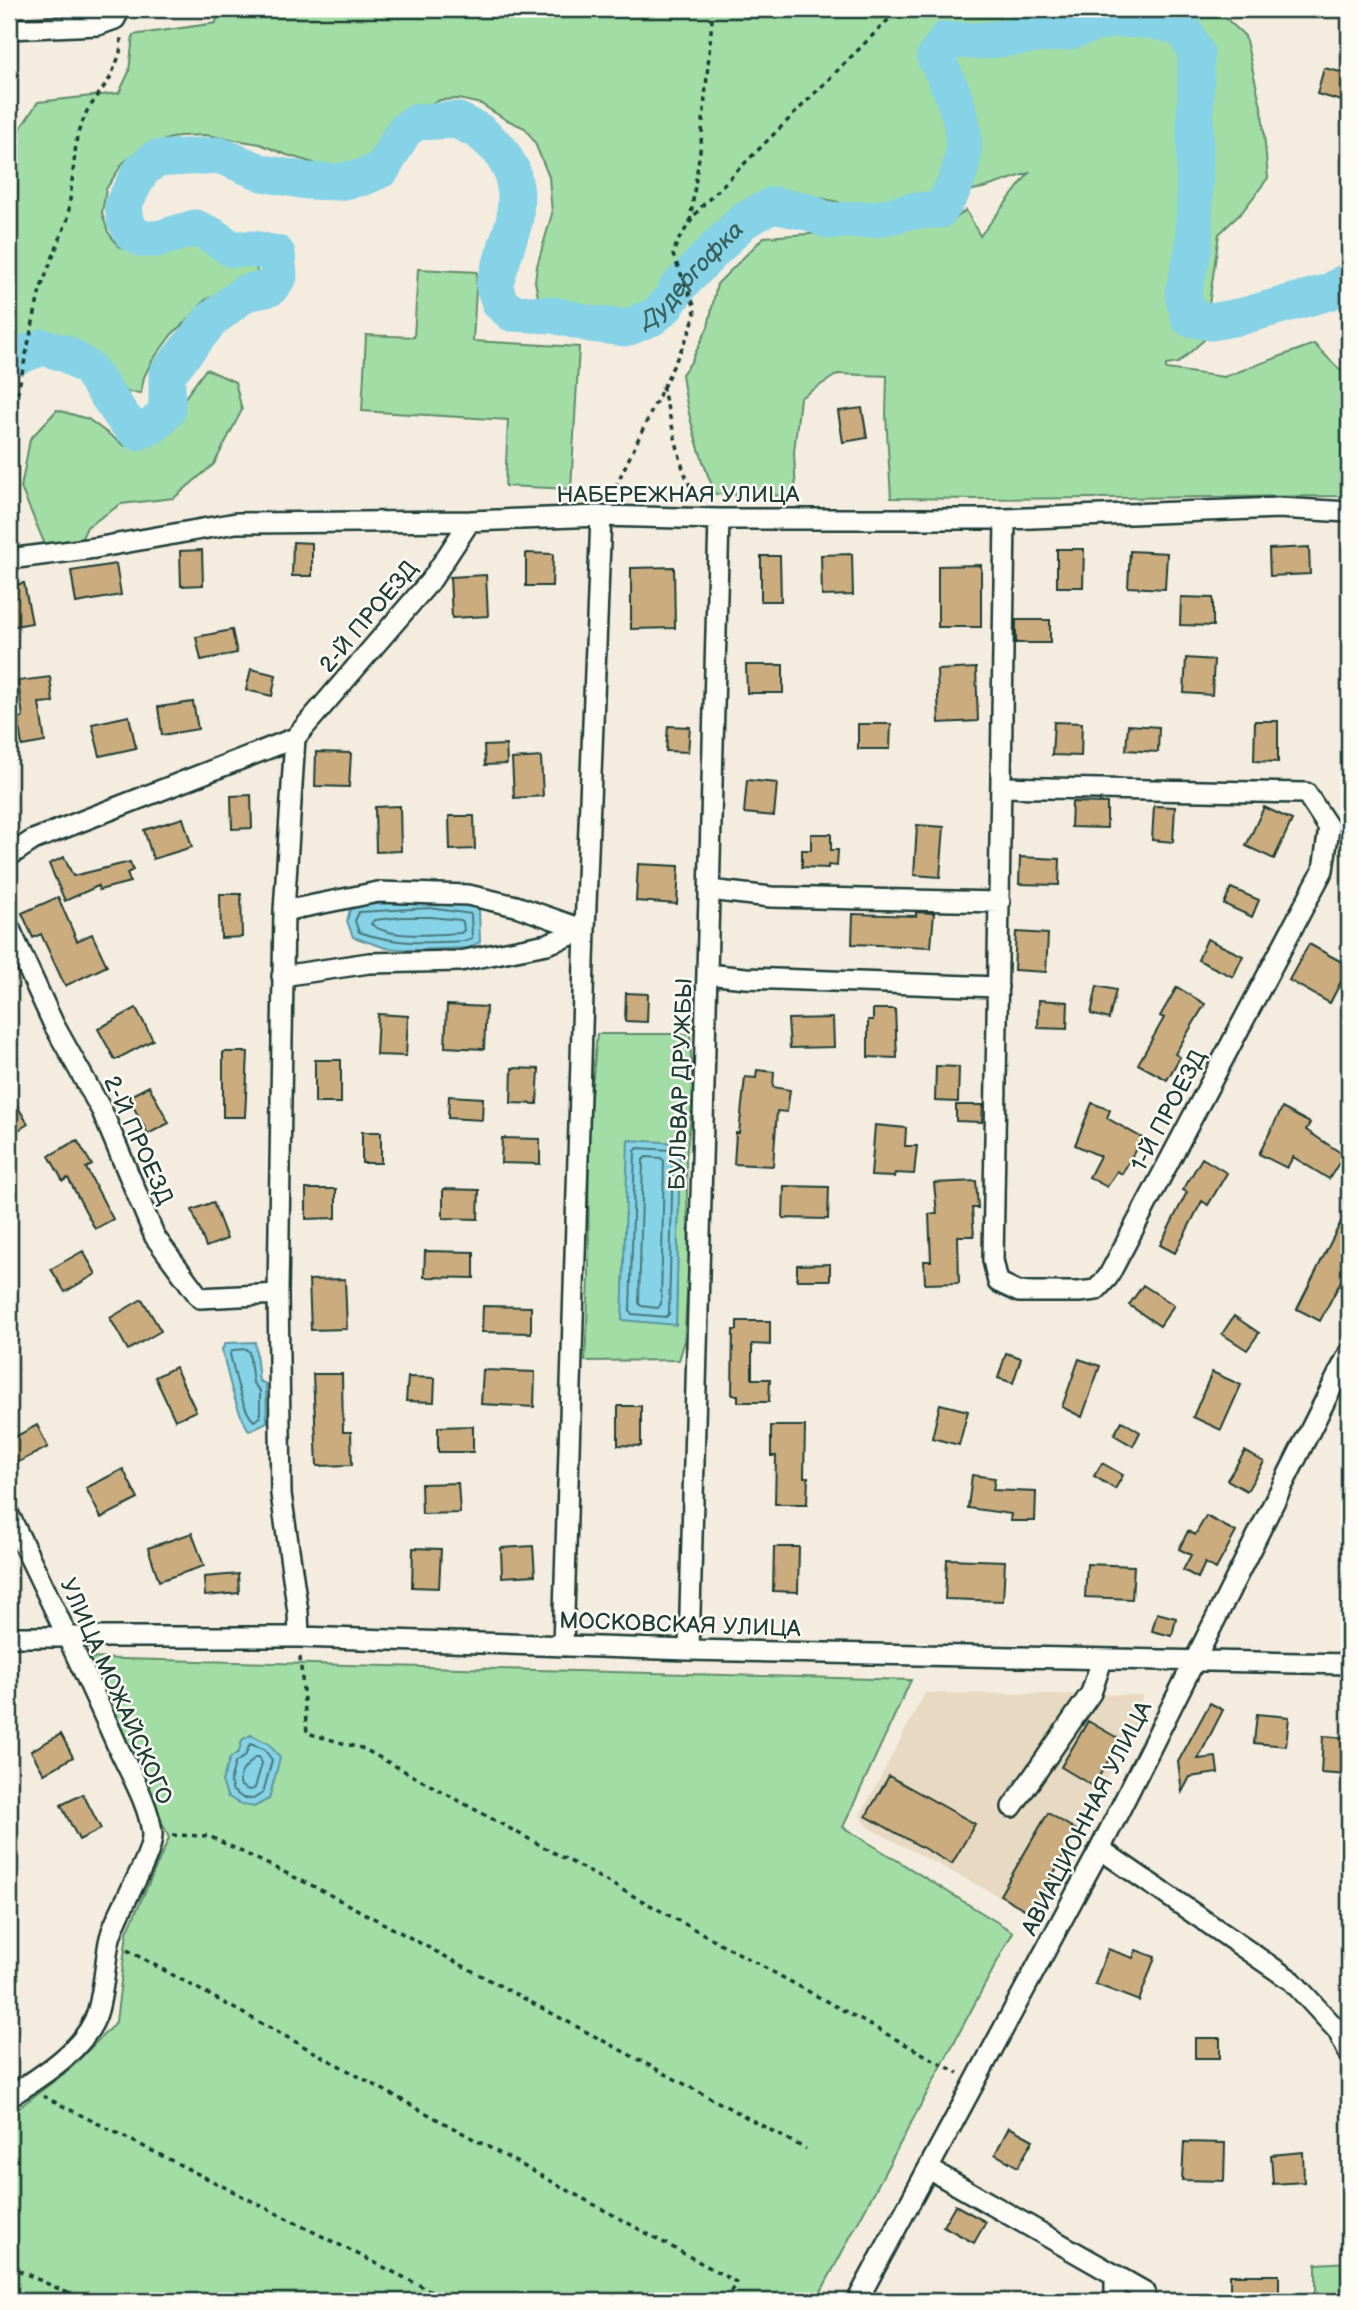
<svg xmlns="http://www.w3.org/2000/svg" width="1358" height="2310" viewBox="0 0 1358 2310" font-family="'Balsamiq Sans',sans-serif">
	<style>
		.built { fill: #e7d9c2 }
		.green { fill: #a1dda4; stroke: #608d6c; stroke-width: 2; fill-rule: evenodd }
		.water { fill: #86d2e6; stroke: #5d969f; stroke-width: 2 }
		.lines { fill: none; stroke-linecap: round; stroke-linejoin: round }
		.shore { stroke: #48797b; stroke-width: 2 }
		.river { stroke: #86d2e6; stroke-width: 37 }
		.building { fill: #cbac7f; stroke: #1f3d34; stroke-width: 2 }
		.minor-casing { stroke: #1f3d34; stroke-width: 24 }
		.path { stroke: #1f3d34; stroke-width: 3.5; stroke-dasharray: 5 5; stroke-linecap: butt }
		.minor { stroke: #fdfcf7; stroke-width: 19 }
		.labels { text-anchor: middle; stroke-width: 5; stroke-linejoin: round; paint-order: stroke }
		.street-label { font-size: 23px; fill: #1f3d34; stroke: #fdfcf7 }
		.water-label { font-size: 24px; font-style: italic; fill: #396260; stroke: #fdfcf7 }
	</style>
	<rect width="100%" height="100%" fill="#f3ecdf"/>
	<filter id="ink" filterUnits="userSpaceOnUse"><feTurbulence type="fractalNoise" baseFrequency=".0143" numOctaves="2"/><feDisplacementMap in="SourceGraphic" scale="14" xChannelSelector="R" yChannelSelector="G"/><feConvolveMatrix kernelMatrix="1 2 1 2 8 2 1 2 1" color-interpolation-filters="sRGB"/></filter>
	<g filter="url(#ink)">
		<path class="built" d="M 925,1693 L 1142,1695 L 1139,1720 L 1031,1913 L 867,1827 L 860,1816 Z"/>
		<path class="green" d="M 218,9 L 1216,9 L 1245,36 L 1262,111 L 1268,178 L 1242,212 L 1219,234 L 1204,340 L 1178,363 L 1166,365 L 1166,369 L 1224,377 L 1314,344 L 1349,379 L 1349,496 L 977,499 L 891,498 L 886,415 L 887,376 L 838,374 L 800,398 L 794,452 L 796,496 L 715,494 C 700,455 687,416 682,374 L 691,362 L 708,327 L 717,284 L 764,237 L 852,231 L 893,231 L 923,226 L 945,227 L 966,210 L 980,236 L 1029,173 L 987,187 L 936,198 L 900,199 L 854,209 L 838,202 L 788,191 L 775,191 L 760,197 L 730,220 L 707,246 L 674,276 L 648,308 L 632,315 L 608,313 L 576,303 L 538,297 L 535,281 L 537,266 L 552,214 L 549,177 L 535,143 L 525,128 L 505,119 L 481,104 L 459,99 L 440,100 L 398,120 L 376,153 L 366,163 L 336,170 L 287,155 L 260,144 L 206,135 L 179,136 L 165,140 L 140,150 L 123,163 L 106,189 L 102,213 L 108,232 L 119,247 L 143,254 L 189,245 L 202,245 L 216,253 L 248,256 L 256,264 L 257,272 L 230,289 L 205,300 L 192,316 L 172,334 L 152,361 L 144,377 L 141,393 L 127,392 L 95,359 L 60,337 L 48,335 L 9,344 L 9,139 L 14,138 L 38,102 L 119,93 L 129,72 L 133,35 L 216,23 Z
			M 418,269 L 477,272 L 473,341 L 579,347 L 571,489 L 505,486 L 508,420 L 362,411 L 366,335 L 414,337 Z
			M 206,369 L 235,382 L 242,410 L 214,464 L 174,498 L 121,504 L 87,527 L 76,551 L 49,554 L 21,488 L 30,439 L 57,410 L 88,419 L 125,446 L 147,439 L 173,414 Z
			M 597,1034 L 690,1034 L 693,1097 L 686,1159 L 689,1259 L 684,1344 L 679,1360 L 585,1361 L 589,1280 L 588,1128 ZM 628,1141 L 680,1144 L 676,1325 Z
			M 87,1658 L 911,1680 L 843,1827 L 1013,1932 L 816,2301 L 9,2301 L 9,2115 L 69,2070 L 116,2022 L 127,1932 L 169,1838 Z
			M 1349,2262 L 1349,2301 L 1316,2301 L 1316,2264 Z"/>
		<path class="water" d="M 402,902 L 464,904 L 479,909 L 480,942 L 469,948 L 413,950 L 386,948 L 353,937 L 347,921 L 351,906 Z
			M 628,1140 L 680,1143 L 676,1325 L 622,1320 Z
			M 255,1342 L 259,1381 L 266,1384 L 267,1422 L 249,1431 C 234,1406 228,1376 222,1349 L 226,1343 Z
			M 251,1735 L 269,1744 L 280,1758 L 269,1799 L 254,1807 L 240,1804 L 227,1796 L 222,1781 L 230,1758 L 239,1752 L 242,1740 Z"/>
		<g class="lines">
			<path class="shore" d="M 430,908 L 471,914 L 472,938 L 466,941 C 426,943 398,945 359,932 L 355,921 L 359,912 Z
				M 403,917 L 430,917 L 461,920 L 463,922 L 464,930 L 461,933 C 436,934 391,940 371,924 L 374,920 Z
				M 638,1148 L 670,1150 L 673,1153 L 669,1314 L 666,1317 L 632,1314 L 630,1311 L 635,1151 Z
				M 646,1157 L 661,1158 L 664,1161 L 661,1304 L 658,1308 L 641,1306 L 639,1303 L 643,1160 Z
				M 246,1349 L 249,1352 L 253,1383 L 260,1391 L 260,1417 L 254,1421 C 242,1411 234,1370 230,1354 L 233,1350 Z
				M 250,1744 L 264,1749 L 272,1760 L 263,1793 L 253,1799 L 243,1798 L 233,1791 L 230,1782 L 235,1763 L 245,1756 Z
				M 255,1757 L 259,1757 L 262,1763 L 255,1788 C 250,1792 246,1789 241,1786 C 236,1772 248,1766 255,1757 Z"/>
			<path class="river" id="s1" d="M 9,359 L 43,347 L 67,354 L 89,369 L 124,419 L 137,432 L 154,425 L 167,411 L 167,374 L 211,320 L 245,293 L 270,288 L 279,276 L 277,254 L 252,249 L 232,249 L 213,236 L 195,228 L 158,239 L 143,239 L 132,233 L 125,220 L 123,205 L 141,171 L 155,159 L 219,155 L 263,173 L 307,181 L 338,182 L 364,177 L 382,169 L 404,131 L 416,122 L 456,120 L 479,131 L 500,150 L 512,171 L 516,193 L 515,219 L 494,286 L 500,303 L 512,313 L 553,315 L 591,324 L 626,328 L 653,317 L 666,306 L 679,286 L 743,221 L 773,205 L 808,212 L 830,221 L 876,219 L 912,211 L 940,210 C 979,156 964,111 935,57 L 946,40 L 977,41 L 1067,32 L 1111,19 L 1151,20 L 1183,28 L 1196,53 L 1194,248 L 1183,294 L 1189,318 L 1211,322 L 1243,316 L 1329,292 L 1349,280"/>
		</g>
		<path class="building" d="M 1324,68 L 1349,74 L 1349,103 L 1317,94 Z
			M 862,408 L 867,438 L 843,442 L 838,411 Z
			M 293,542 L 312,543 L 312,576 L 292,576 Z
			M 1309,547 L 1310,574 L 1270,576 L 1269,549 Z
			M 1057,549 L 1084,549 L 1083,587 L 1057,587 Z
			M 202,550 L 203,585 L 181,586 L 180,551 Z
			M 1130,551 L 1167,553 L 1165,589 L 1128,587 Z
			M 526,553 L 553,554 L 552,586 L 526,586 Z
			M 852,554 L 853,595 L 822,596 L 821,555 Z
			M 761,556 L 780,556 L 781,601 L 761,601 Z
			M 116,564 L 121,595 L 76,603 L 71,571 Z
			M 981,565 L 981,627 L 938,627 L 938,566 Z
			M 674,567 L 675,628 L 631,629 L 631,568 Z
			M 486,575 L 488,616 L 452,618 L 450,577 Z
			M 24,583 L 32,623 L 9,627 L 9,586 Z
			M 1181,597 L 1213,598 L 1213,626 L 1180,625 Z
			M 1016,620 L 1050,620 L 1050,643 L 1016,643 Z
			M 232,630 L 237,653 L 201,660 L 196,637 Z
			M 1186,658 L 1214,660 L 1212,695 L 1184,693 Z
			M 746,665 L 783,665 L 783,693 L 747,693 Z
			M 976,668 L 978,721 L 939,723 L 937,670 Z
			M 251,669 L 276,675 L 272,696 L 246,690 Z
			M 50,677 L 53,702 L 39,703 L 45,742 L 22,746 L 18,718 L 23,717 L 18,681 Z
			M 193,702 L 198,729 L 162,735 L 158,707 Z
			M 129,716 L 136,748 L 100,756 L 92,724 Z
			M 1255,721 L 1278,721 L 1278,762 L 1254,761 Z
			M 1054,722 L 1082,723 L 1081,756 L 1052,755 Z
			M 858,724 L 891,724 L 890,749 L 858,749 Z
			M 1128,725 L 1159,727 L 1158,752 L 1126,750 Z
			M 668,726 L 690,727 L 688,752 L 666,751 Z
			M 506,745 L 507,764 L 485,765 L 484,746 Z
			M 316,752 L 351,753 L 349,787 L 315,786 Z
			M 541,757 L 543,796 L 514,798 L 512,759 Z
			M 747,780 L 777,783 L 774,816 L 744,813 Z
			M 251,795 L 252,828 L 232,829 L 231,796 Z
			M 1072,802 L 1107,803 L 1107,828 L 1071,827 Z
			M 400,806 L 401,851 L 376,852 L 375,807 Z
			M 1154,806 L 1175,807 L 1173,842 L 1152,840 Z
			M 1264,807 L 1292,820 L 1274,859 L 1246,846 Z
			M 449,816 L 474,816 L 475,849 L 450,850 Z
			M 183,818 L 192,847 L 153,859 L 144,830 Z
			M 917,825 L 944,827 L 940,877 L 914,875 Z
			M 811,834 L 831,834 L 831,850 L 838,850 L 837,866 L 828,865 L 828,868 L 802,867 L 802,850 L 811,850 Z
			M 64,857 L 73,876 L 130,862 L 133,870 L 127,873 L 130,882 L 99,890 L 98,886 L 65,901 L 49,864 Z
			M 1020,857 L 1060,859 L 1059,885 L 1019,884 Z
			M 638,864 L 679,866 L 677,904 L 636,901 Z
			M 1231,888 L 1259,900 L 1252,917 L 1224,904 Z
			M 220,894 L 241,894 L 242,937 L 221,938 Z
			M 58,897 L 77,941 L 92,934 L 107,966 L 65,986 L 41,934 L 33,938 L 22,913 Z
			M 916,912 L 934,913 L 931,947 L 852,944 L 853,914 L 916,916 Z
			M 1016,932 L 1048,934 L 1046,972 L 1014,970 Z
			M 1207,939 L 1243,956 L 1233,977 L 1198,960 Z
			M 1309,944 L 1349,966 L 1330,1003 L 1289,980 Z
			M 1097,986 L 1116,990 L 1109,1019 L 1091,1014 Z
			M 1177,987 L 1205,1004 L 1175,1054 L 1180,1057 L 1167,1080 L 1138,1064 L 1164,1018 L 1160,1016 Z
			M 626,993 L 648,994 L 647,1022 L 625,1021 Z
			M 1039,1000 L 1068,1002 L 1067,1029 L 1038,1028 Z
			M 447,1005 L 486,1007 L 484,1049 L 445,1047 Z
			M 136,1008 L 153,1040 L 115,1060 L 98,1029 Z
			M 873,1009 L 895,1009 L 897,1058 L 868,1057 L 868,1020 L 873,1020 Z
			M 378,1014 L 408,1016 L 406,1056 L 376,1055 Z
			M 833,1018 L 834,1047 L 790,1048 L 788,1019 Z
			M 223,1052 L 248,1052 L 245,1117 L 223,1117 Z
			M 315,1060 L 341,1060 L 341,1103 L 315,1103 Z
			M 936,1066 L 959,1067 L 958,1102 L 935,1101 Z
			M 512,1068 L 539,1069 L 537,1104 L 511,1103 Z
			M 757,1070 L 774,1072 L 773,1087 L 790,1090 L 787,1112 L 777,1111 L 773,1166 L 734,1164 L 736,1133 L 739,1133 L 745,1077 L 756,1078 Z
			M 149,1086 L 169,1123 L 148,1134 L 128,1097 Z
			M 9,1092 L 28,1124 L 9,1136 Z
			M 449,1096 L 483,1098 L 482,1120 L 448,1118 Z
			M 1092,1103 L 1110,1110 L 1107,1118 L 1142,1138 L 1122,1174 L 1117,1171 L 1107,1187 L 1089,1177 L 1100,1156 L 1075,1145 Z
			M 956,1105 L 983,1105 L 982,1122 L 956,1121 Z
			M 1282,1108 L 1310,1123 L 1306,1130 L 1344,1155 L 1329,1179 L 1293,1157 L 1287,1168 L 1259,1154 Z
			M 875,1125 L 906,1128 L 905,1146 L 917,1146 L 914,1174 L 895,1173 L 894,1177 L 871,1176 Z
			M 362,1132 L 381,1132 L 381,1163 L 362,1163 Z
			M 502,1138 L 540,1139 L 540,1164 L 501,1163 Z
			M 77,1140 L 92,1165 L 86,1168 L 113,1219 L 95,1229 L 68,1178 L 63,1181 L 49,1156 Z
			M 1202,1158 L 1227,1173 L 1208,1205 L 1202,1201 L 1175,1253 L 1160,1245 L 1187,1192 L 1183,1190 Z
			M 976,1181 L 978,1208 L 972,1208 L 974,1236 L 958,1236 L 959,1283 L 925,1284 L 924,1261 L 931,1261 L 929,1214 L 937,1214 L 934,1183 Z
			M 784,1186 L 829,1187 L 828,1219 L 783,1218 Z
			M 306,1189 L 336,1189 L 336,1218 L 306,1219 Z
			M 443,1189 L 479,1190 L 478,1219 L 443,1218 Z
			M 213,1202 L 227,1239 L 206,1247 L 192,1210 Z
			M 1349,1206 L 1349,1266 L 1320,1321 L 1297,1309 Z
			M 83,1251 L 96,1274 L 65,1292 L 51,1269 Z
			M 425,1251 L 474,1252 L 474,1278 L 424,1277 Z
			M 830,1264 L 830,1280 L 797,1280 L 797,1265 Z
			M 345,1279 L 347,1329 L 311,1330 L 309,1280 Z
			M 1143,1285 L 1174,1305 L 1160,1326 L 1129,1305 Z
			M 142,1299 L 161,1331 L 128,1350 L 110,1318 Z
			M 483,1306 L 531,1307 L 531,1333 L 482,1332 Z
			M 1234,1316 L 1259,1333 L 1247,1350 L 1222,1334 Z
			M 737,1321 L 770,1321 L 770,1345 L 752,1344 L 752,1379 L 770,1379 L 769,1402 L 738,1402 L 738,1395 L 732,1395 L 733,1330 L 737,1330 Z
			M 1006,1353 L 1021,1358 L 1013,1383 L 998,1378 Z
			M 1079,1359 L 1100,1366 L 1082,1417 L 1062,1407 Z
			M 175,1367 L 196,1411 L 175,1420 L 155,1377 Z
			M 483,1370 L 535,1372 L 534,1407 L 481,1404 Z
			M 1212,1372 L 1241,1385 L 1221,1430 L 1193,1417 Z
			M 313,1374 L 342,1374 L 343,1432 L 351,1432 L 352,1465 L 317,1466 Z
			M 408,1377 L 435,1378 L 434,1402 L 406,1401 Z
			M 940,1404 L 968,1411 L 959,1445 L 932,1438 Z
			M 618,1406 L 641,1406 L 641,1446 L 618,1445 Z
			M 1122,1421 L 1140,1432 L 1133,1446 L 1114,1435 Z
			M 37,1425 L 48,1447 L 17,1463 L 9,1447 L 9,1440 Z
			M 473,1426 L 473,1452 L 438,1452 L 438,1427 Z
			M 771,1426 L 805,1426 L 804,1477 L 808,1477 L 807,1504 L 775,1504 L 776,1456 L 771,1456 Z
			M 1245,1451 L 1264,1462 L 1247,1491 L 1227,1480 Z
			M 1102,1463 L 1123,1475 L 1115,1489 L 1094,1476 Z
			M 123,1469 L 138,1499 L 101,1518 L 86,1488 Z
			M 972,1475 L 995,1478 L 993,1490 L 1036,1492 L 1035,1521 L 1010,1521 L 1011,1514 L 968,1508 Z
			M 458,1483 L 460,1513 L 422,1514 L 421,1484 Z
			M 1206,1516 L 1236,1532 L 1216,1569 L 1205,1563 L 1198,1578 L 1183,1570 L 1191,1555 L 1179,1549 L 1188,1531 L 1195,1535 Z
			M 192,1533 L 204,1566 L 159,1581 L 148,1548 Z
			M 533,1546 L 535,1575 L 502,1577 L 501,1548 Z
			M 774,1547 L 799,1547 L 798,1592 L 773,1591 Z
			M 413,1548 L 441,1549 L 439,1588 L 412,1587 Z
			M 947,1559 L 1005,1561 L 1003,1601 L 945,1599 Z
			M 1087,1564 L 1134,1566 L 1132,1599 L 1085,1597 Z
			M 238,1574 L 239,1593 L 205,1596 L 204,1577 Z
			M 1157,1613 L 1176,1618 L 1172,1636 L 1152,1631 Z
			M 1210,1703 L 1223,1710 L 1198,1759 L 1216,1757 L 1218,1773 L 1190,1777 L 1182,1792 L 1178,1762 Z
			M 1257,1714 L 1289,1717 L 1286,1746 L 1254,1743 Z
			M 1088,1721 L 1121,1740 L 1093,1786 L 1061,1767 Z
			M 61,1734 L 73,1757 L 44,1774 L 31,1751 Z
			M 1323,1736 L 1349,1738 L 1349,1775 L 1321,1773 Z
			M 889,1776 L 975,1824 L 952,1864 L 866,1816 Z
			M 83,1794 L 101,1829 L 79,1840 L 61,1805 Z
			M 1048,1813 L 1078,1831 L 1031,1913 L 1000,1895 Z
			M 1108,1949 L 1133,1958 L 1136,1950 L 1155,1957 L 1139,2001 L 1095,1984 Z
			M 1195,2038 L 1220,2038 L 1220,2058 L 1195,2058 Z
			M 1009,2127 L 1033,2140 L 1018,2167 L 995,2154 Z
			M 1184,2142 L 1225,2143 L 1224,2181 L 1182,2180 Z
			M 1303,2152 L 1304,2182 L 1273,2184 L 1271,2155 Z
			M 955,2205 L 986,2222 L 974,2243 L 943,2226 Z
			M 1230,2275 L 1279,2275 L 1279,2301 L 1230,2301 Z"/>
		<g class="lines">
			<defs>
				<path id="minor" d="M 9,29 L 98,25 L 115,19 L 120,9
					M 9,559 L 95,548 L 236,523 L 470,521 L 601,516 L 719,519 L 1005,519 L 1278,508 L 1349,512
					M 1001,787 L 1306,793 L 1329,828 L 1323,870 L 1108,1277 L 1096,1290 L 1079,1292 L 1019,1292 L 998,1282 L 993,1260 C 998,1013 1001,766 1005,519
					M 9,856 L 33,840 L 295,738
					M 709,890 L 771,897 L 1000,902
					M 284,911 L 378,892 L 468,895 L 516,906 L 585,930
					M 9,927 L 54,1025 L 102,1111 L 155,1237 L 200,1298 L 278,1294
					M 707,974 L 746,978 L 998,987
					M 282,976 L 369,963 L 460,961 L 547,944 L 585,930
					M 9,1515 C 46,1591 83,1668 117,1745 C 129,1771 150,1806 152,1834 C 153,1858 115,1912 109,1942 C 105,1964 104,1988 98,2010 C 88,2048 40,2077 9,2097
					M 9,1637 L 299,1637 L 689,1650 L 1349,1664
					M 299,1637 L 298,1612 L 281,1494 L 278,1294 L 284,911 L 295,738 L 432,579 L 470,521
					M 563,1646 L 585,930 L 601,516
					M 689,1650 L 719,519
					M 1012,1807 L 1091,1693 L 1102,1660
					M 1100,1849 L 1292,1981 L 1338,2031 L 1349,2054
					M 929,2169 L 1145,2292
					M 857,2301 L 1100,1849 L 1349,1353
					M 1115,2301 L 1115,2277"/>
			</defs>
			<use href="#minor" class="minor-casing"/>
			<path class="path" d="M 690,222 L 701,143 L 713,9
				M 662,386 L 683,469 L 695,498
				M 9,412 L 17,396 L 40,290 L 68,218 L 77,135 L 87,111 L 110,78 L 120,54 L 121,36
				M 611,496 L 689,333 L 695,314 L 694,305 L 673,255 L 677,242 L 699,209 L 899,9
				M 9,528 L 14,540
				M 300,1657 L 307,1733 L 364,1749 L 958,2073
				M 172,1835 L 209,1836 L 317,1888 L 806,2149
				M 127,1950 L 736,2282 L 726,2301
				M 43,2096 L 451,2301
				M 9,2266 L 85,2301"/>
			<use href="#minor" class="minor"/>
		</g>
	</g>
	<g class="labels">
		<g class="street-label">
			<text x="678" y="502">НАБЕРЕЖНАЯ УЛИЦА</text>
			<text transform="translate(368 616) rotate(-50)" y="8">2-Й ПРОЕЗД</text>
			<text transform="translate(680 1084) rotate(-88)" y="8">БУЛЬВАР ДРУЖБЫ</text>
			<text transform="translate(1168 1110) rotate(-62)" y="8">1-Й ПРОЕЗД</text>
			<text transform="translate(139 1140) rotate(66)" y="8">2-Й ПРОЕЗД</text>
			<text transform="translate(680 1624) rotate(2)" y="8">МОСКОВСКАЯ УЛИЦА</text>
			<text transform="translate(117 1691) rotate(66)" y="8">УЛИЦА МОЖАЙСКОГО</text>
			<text transform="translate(1086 1818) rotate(-63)" y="8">АВИАЦИОННАЯ УЛИЦА</text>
		</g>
		<g class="water-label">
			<text dy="8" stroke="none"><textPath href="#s1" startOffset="1423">Дудергофка</textPath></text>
		</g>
	</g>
	<rect width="1358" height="2310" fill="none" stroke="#fdfcf7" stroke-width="35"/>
	<rect x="18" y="18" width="1323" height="2275" fill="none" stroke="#1f3d34" stroke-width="2.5" filter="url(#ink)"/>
</svg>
